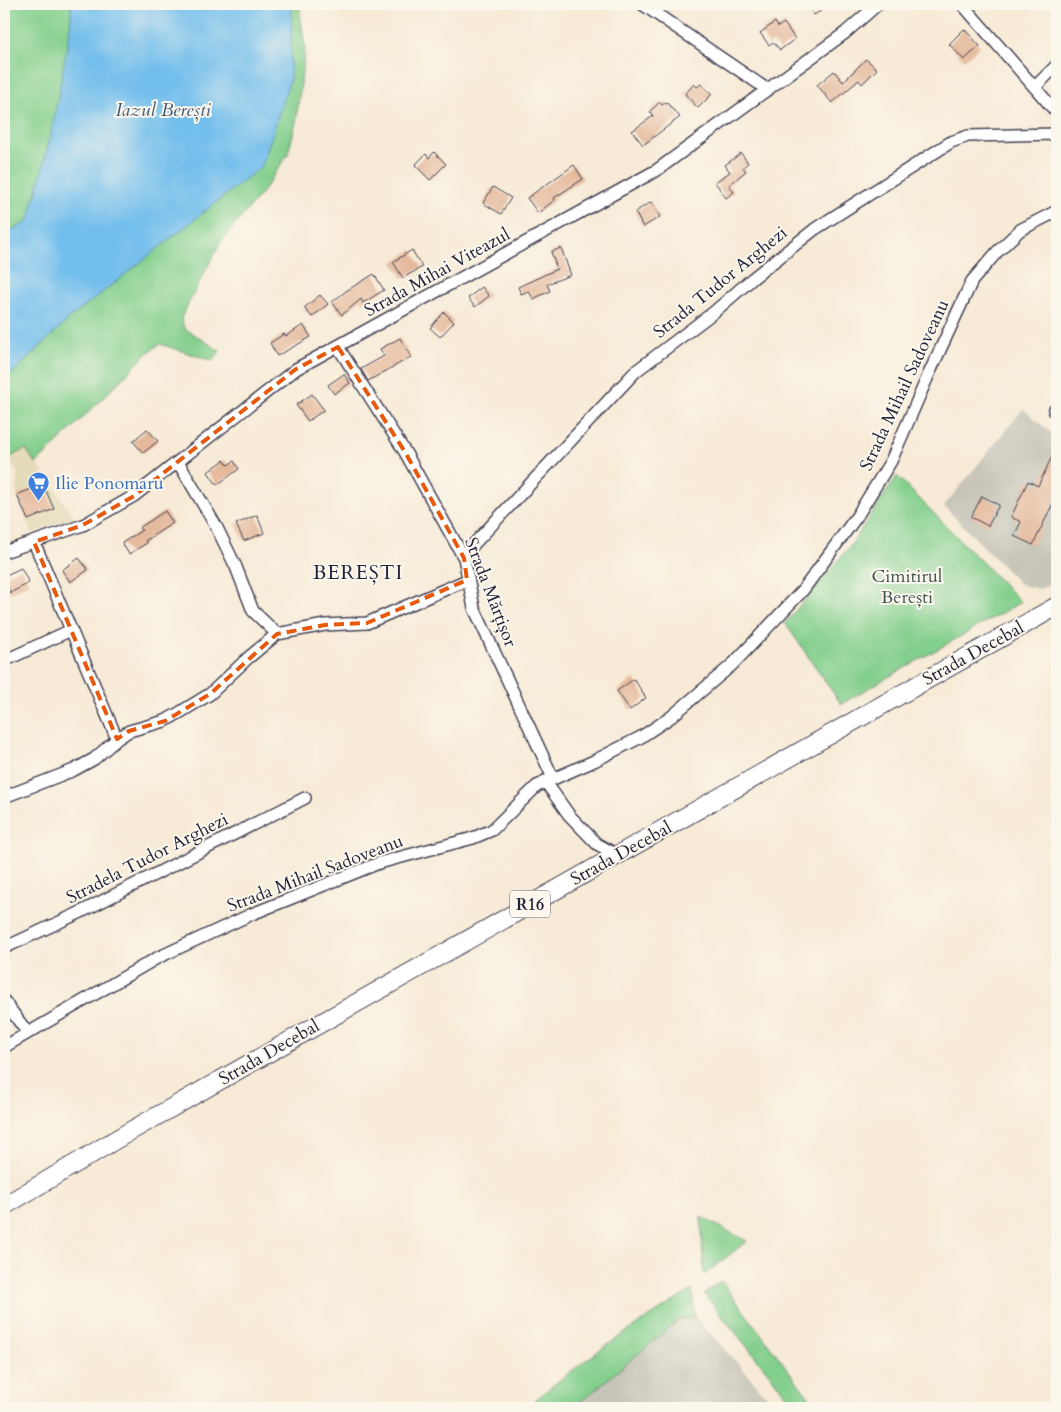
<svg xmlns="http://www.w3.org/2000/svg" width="1061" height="1412" viewBox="0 0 1061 1412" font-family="Cardo,serif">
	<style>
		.built { fill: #e4dbba }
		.industrial { fill: #c6c5b8 }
		.green { fill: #83cf8d; stroke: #527864 }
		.water { fill: #72beec; stroke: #4a7094 }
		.building { fill: #e5b99c }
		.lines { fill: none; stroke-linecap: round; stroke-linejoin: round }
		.street-casing { stroke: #424052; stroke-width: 14 }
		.primary-casing { stroke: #424052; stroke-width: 20 }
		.street { stroke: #fff; stroke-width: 11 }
		.primary { stroke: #fff; stroke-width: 18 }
		.marked { fill: none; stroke: #e8590c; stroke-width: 4; stroke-dasharray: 10 6; stroke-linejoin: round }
		.labels { text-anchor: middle; stroke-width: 4; stroke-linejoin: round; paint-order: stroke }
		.shield { fill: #fbf7ec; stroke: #636270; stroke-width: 1 }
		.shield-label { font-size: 16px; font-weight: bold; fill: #22223b }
		.street-label { font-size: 18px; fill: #22223b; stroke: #fbf7ec }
		.shop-label { font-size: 18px; fill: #366cbe; stroke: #fbf7ec; text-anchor: start }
		.park-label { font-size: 18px; fill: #3f5654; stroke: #fbf7ec }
		.water-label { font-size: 19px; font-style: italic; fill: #3e5979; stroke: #fbf7ec }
		.quarter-label { font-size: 20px; letter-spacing: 1px; fill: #22223b; stroke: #fbf7ec }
	</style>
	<rect width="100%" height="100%" fill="#fbf7ec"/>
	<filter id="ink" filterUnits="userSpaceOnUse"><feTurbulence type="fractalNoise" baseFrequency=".02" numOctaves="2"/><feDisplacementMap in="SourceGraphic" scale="10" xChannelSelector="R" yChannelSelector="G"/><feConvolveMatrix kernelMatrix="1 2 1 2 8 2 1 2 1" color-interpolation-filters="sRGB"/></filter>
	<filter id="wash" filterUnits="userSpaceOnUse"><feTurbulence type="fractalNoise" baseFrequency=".0096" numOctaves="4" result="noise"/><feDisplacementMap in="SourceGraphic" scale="20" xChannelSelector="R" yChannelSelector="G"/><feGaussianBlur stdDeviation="1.12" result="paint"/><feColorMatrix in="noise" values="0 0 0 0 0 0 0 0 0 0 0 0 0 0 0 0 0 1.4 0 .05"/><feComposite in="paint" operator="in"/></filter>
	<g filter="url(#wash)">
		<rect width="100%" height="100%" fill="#f7ead6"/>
		<path class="built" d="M 26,448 L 74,517 L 32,533 L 17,495 L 17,472 L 8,458 Z"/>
		<path class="industrial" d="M 1023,409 L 1057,438 L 1057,580 L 1040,589 L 1021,585 L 944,506 Z
			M 695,1317 L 778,1408 L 573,1408 L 680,1319 Z"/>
		<path class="green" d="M 4,4 L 299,4 L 305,49 L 296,122 L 288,154 L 264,190 L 220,243 L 181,318 L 184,328 L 220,351 L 213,361 L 160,344 L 149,352 L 36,464 L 26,449 L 8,458 L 4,449 Z
			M 897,476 L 1021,602 L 841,704 L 785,623 L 851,545 Z
			M 701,1217 L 747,1241 L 704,1275 Z
			M 721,1281 L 817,1408 L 797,1408 L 704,1294 Z
			M 692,1290 L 695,1317 L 680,1319 L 573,1408 L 526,1408 C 577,1363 634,1326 692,1290 Z"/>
		<path class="water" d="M 71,4 L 292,4 L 290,79 L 262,166 L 70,318 L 4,381 L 4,234 L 28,222 C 43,171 55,121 63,69 C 67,48 72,24 71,4 Z"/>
		<g id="blocks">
			<path class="building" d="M 807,4 L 832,4 L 814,15 Z
				M 775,22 L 778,27 L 784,23 L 795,39 L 780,50 L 773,42 L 769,45 L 760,33 Z
				M 964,29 L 980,46 L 964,60 L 949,44 Z
				M 866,59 L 877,69 L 862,84 L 859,80 L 832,103 L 817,85 L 834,71 L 843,82 Z
				M 694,84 L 697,87 L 701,84 L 712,94 L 698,108 L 685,94 Z
				M 660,102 L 662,105 L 666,102 L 680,117 L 643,145 L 632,131 L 653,116 L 650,111 Z
				M 434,152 L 446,164 L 430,180 L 415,165 L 426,154 L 429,158 Z
				M 741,153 L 748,163 L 743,167 L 746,171 L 729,185 L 734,192 L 726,198 L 715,182 L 730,172 L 725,165 Z
				M 574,165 L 583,179 L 554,198 L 555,200 L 538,213 L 527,198 Z
				M 493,187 L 511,198 L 501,214 L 483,203 Z
				M 651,202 L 660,217 L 643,227 L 635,212 Z
				M 561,248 L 571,275 L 547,284 L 550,291 L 533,299 L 529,291 L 521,294 L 518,287 L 557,269 L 551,252 Z
				M 412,250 L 422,267 L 403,278 L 393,262 Z
				M 374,274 L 384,290 L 363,303 L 361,299 L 342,315 L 332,302 L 346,291 Z
				M 482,287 L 489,296 L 475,307 L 468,298 Z
				M 320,295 L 328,304 L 312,317 L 304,308 Z
				M 444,312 L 454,322 L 440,337 L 430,328 Z
				M 303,325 L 311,337 L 277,356 L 270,343 L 284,334 L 286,336 Z
				M 400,338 L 411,357 L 368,381 L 361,369 L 384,356 L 380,349 Z
				M 344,374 L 350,383 L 334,394 L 328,385 Z
				M 312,394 L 324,410 L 308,421 L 296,405 Z
				M 147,429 L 158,441 L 143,453 L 133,441 Z
				M 1057,446 L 1057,495 L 1033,545 L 1014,536 L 1021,522 L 1011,517 L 1028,481 L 1038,486 Z
				M 224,460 L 228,465 L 234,461 L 239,469 L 217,485 L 208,472 Z
				M 43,484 L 54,509 L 28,520 L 17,495 Z
				M 982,496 L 999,505 L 988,526 L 971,517 Z
				M 165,511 L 173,523 L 145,541 L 147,543 L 129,554 L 122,543 L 142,530 L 139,528 Z
				M 257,515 L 264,533 L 244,541 L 236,524 Z
				M 79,558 L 88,570 L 70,582 L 62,570 Z
				M 21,568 L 29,583 L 10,593 L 4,580 L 4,576 Z
				M 634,679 L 646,698 L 630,710 L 617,691 Z"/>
		</g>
	</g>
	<g filter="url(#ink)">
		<use href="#blocks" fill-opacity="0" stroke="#424052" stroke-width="1"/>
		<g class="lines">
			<defs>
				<path id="street" d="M 642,4 L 768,90
					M 962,4 L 1057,113
					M 1035,87 L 1057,65
					M 338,347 L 405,452 L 464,558 L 474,608 L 553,778
					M 1054,411 L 1057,408
					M 178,462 L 216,526 L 236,567 L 253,611 L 277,634
					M 34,542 L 117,739
					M 4,552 L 83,525 L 134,496 L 296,369 L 657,170 L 845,33 L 878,4
					M 464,558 L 473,545 L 636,371 L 714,312 L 753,278 L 815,229 L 951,142 L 968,136 L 1057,134
					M 4,661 L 71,630
					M 545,781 L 569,815 L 597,844 L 617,855
					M 4,797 L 74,770 L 94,759 L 117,739 L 129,731 L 165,721 L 179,713 L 210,694 L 248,658 L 277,634 L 325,625 L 367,623 L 467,580
					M 4,948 L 79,913 L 305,798
					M 4,1001 L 27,1032
					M 4,1047 L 157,958 L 252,914 L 379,863 L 473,838 L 492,830 L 537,786 L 594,761 L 641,737 L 671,717 L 733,664 L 803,590 L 857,516 L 891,461 L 928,376 L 972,281 L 997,252 L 1020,230 L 1057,211"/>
				<path id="primary" d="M 4,1206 L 127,1133 L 1057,606"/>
			</defs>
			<use href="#street" class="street-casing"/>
			<use href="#primary" class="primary-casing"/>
			<use href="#street" class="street"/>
			<use href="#primary" class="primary"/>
		</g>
	</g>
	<path class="marked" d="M 338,347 L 405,452 L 464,558 L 467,580 L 367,623 L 325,625 L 277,634 L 210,694 L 165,721 L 129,731 L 117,739 L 34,542 L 83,525 L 134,496 L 296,369 Z"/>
	<defs>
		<symbol id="supermarket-pin" viewBox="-11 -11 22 30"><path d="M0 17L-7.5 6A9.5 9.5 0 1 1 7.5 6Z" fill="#3f7fe0" stroke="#fbf7ec"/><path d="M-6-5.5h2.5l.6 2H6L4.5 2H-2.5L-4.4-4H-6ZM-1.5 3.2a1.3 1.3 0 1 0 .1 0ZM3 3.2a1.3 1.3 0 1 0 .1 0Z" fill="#fff"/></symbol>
	</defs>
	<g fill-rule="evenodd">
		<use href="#supermarket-pin" x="26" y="470" width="25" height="34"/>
	</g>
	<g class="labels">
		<rect class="shield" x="510" y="890.5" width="40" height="27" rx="4"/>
		<g class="shield-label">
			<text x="530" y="910">R16</text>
		</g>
		<g class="street-label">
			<text transform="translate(437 272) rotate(-29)" y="6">Strada Mihai Viteazul</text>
			<text transform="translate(720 282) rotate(-39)" y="6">Strada Tudor Arghezi</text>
			<text transform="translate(904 385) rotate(-65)" y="6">Strada Mihail Sadoveanu</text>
			<text transform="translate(491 592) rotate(69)" y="6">Strada Mărțișor</text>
			<text transform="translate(973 653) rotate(-29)" y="6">Strada Decebal</text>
			<text transform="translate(621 853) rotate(-29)" y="6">Strada Decebal</text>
			<text transform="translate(147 858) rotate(-27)" y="6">Stradela Tudor Arghezi</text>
			<text transform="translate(315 873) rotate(-21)" y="6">Strada Mihail Sadoveanu</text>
			<text transform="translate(269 1052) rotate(-30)" y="6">Strada Decebal</text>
		</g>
		<g class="shop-label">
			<text x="55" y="489">Ilie Ponomaru</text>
		</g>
		<g class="park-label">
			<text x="907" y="582">Cimitirul<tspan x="907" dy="21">Berești</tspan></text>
		</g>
		<g class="water-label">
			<text x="163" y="116">Iazul Berești</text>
		</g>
		<g class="quarter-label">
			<text x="358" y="579">BEREȘTI</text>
		</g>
	</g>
	<rect width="1061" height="1412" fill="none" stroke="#fbf7ec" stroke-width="20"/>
</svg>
